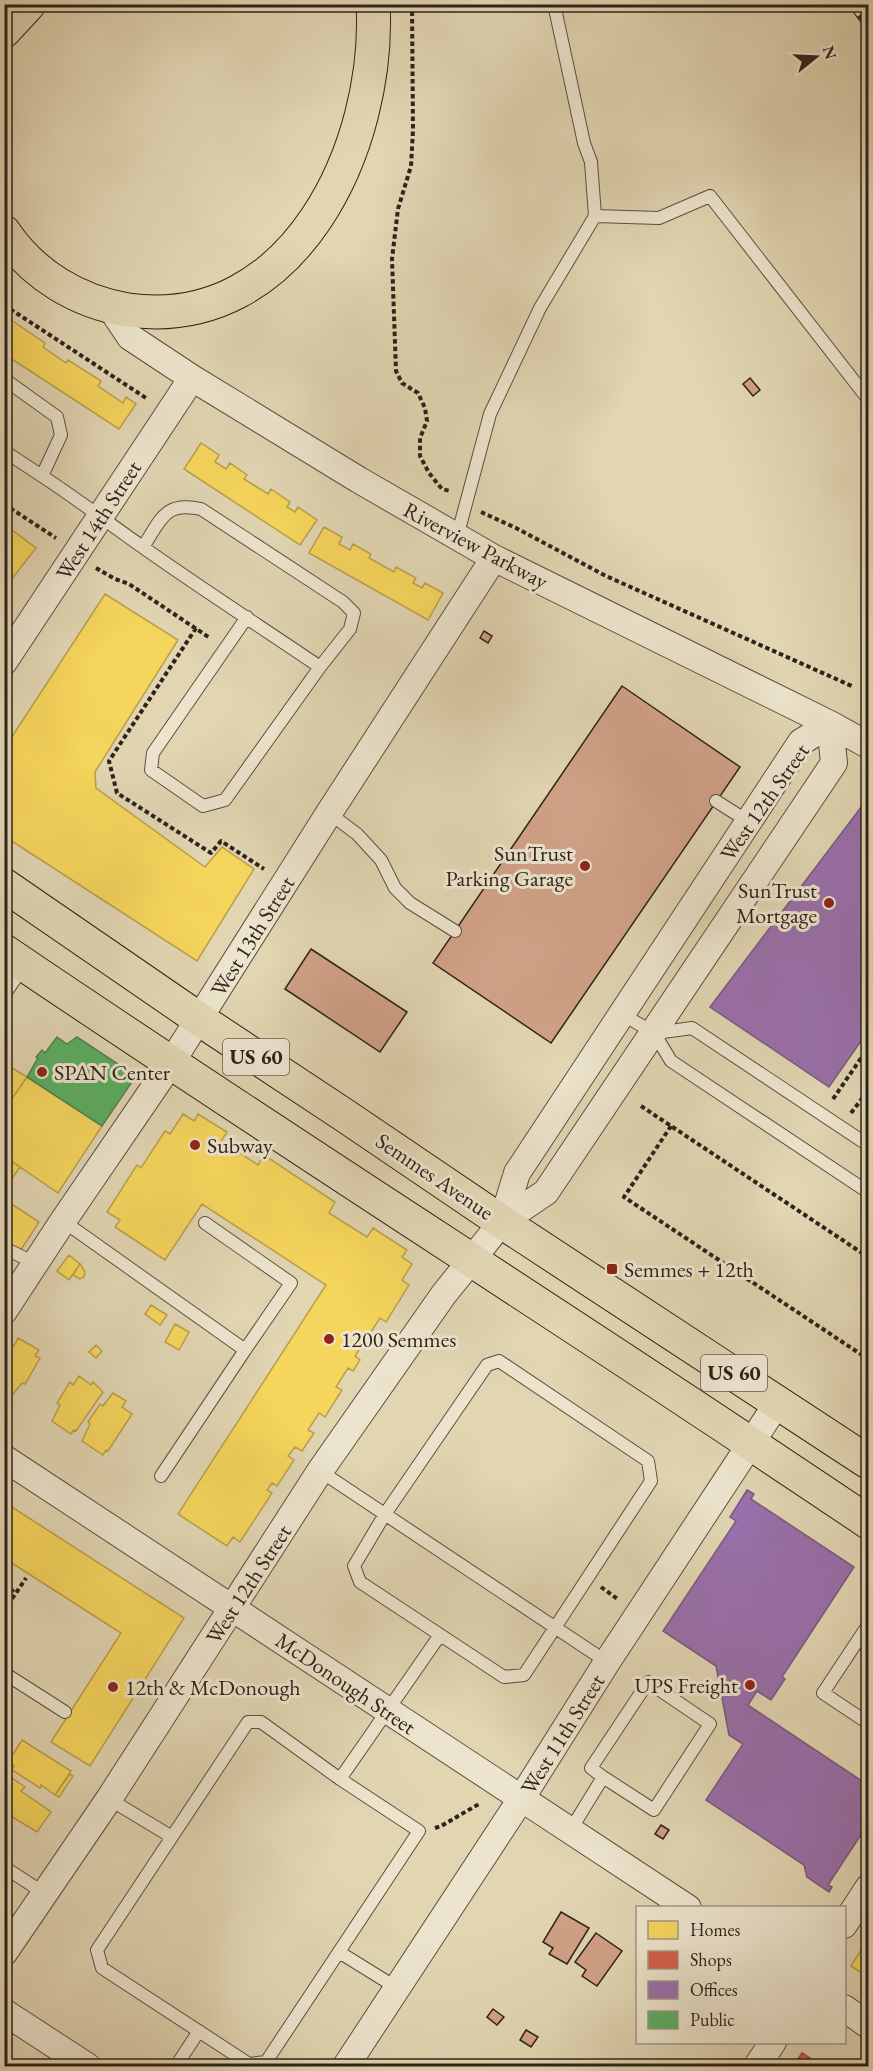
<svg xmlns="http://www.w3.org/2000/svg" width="873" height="2071" viewBox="0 0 873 2071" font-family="'EB Garamond',serif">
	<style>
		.homes { fill: #f6d55c; stroke: #ba9f48; stroke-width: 1.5 }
		.shops { fill: #d6604d; stroke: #a44d3e; stroke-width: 1.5 }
		.offices { fill: #9970ab; stroke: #795980; stroke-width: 1.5 }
		.public { fill: #5aae61; stroke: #4d844c; stroke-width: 1.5 }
		.building { fill: #d1a187; stroke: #2e221b; stroke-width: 1.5 }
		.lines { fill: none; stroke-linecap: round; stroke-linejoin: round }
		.lane-casing { stroke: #5b4f41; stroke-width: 14 }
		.street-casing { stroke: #5b4f41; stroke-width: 28 }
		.primary-casing { stroke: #2e221b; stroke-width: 35 }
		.path { stroke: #2e221b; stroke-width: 4; stroke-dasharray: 4.5 3; stroke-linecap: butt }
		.lane { stroke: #ece4cd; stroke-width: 12 }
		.street { stroke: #ece4cd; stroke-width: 26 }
		.primary { stroke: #e1d5b2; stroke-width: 33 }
		.rail-casing { stroke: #2e221b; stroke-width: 7 }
		.rail { stroke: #ece4cd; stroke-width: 4.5; stroke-dasharray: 14; stroke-linecap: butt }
		.poi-dot { fill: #8f2418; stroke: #ece4cd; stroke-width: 2 }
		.labels { text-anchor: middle; stroke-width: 6; stroke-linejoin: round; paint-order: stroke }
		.shield { fill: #ece4cd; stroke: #675c50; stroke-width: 1.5 }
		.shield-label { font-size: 21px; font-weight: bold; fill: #2e221b }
		.street-label { font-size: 22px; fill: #2e221b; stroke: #ece4cd }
		.poi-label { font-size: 22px; fill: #2e221b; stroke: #ece4cd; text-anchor: start }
	</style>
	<rect width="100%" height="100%" fill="#e1d5b2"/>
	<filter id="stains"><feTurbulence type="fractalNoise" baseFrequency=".00333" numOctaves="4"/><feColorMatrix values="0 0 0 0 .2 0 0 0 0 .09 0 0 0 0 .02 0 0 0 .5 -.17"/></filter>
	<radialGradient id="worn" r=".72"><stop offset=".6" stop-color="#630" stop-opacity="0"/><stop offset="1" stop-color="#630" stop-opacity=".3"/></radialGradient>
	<path class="homes" d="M 11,320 L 45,343 L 43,347 L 66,363 L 68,360 L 101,381 L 98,386 L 123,403 L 126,397 L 136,404 L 119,429 L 4,354 L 4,323 L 8,326 Z
		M 201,443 L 219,455 L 215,462 L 226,469 L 230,463 L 247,475 L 244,479 L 268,494 L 271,489 L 290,502 L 287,507 L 295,512 L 298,507 L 317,520 L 300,545 L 184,469 Z
		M 4,524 L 36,548 L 4,589 Z
		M 324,527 L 342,537 L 339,544 L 350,550 L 353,544 L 371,554 L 369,558 L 394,572 L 396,567 L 416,578 L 413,583 L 422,588 L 425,583 L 443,593 L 428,620 L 309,553 Z
		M 105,594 L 178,640 L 95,772 L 96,788 L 205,867 L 222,847 L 254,869 L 197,961 L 4,836 L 4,749 Z
		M 4,1063 L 27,1077 L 4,1110 Z
		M 27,1077 L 102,1126 L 58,1193 L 4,1156 L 4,1110 Z
		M 183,1114 L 194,1121 L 198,1114 L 227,1132 L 221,1141 L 258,1165 L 264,1155 L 335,1202 L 329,1213 L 367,1237 L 373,1228 L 407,1250 L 402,1257 L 412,1264 L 402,1280 L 409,1285 L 386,1322 L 380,1318 L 355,1356 L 360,1360 L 353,1371 L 348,1368 L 336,1387 L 342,1390 L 325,1417 L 319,1413 L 308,1430 L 314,1433 L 302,1451 L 295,1447 L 288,1456 L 294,1460 L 277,1486 L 272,1483 L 267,1490 L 272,1493 L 240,1542 L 233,1537 L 227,1546 L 178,1514 L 326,1285 L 202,1204 L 165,1260 L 115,1227 L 120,1220 L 107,1212 L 137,1165 L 141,1168 L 165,1131 L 170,1134 Z
		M 4,1156 L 20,1167 L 4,1190 Z
		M 4,1199 L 39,1222 L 19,1253 L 4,1243 Z
		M 69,1255 L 80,1264 L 69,1280 L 57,1271 Z
		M 80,1264 L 85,1272 L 84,1277 L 80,1279 L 73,1275 Z
		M 151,1305 L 167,1315 L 160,1325 L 145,1314 Z
		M 175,1324 L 189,1332 L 179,1350 L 165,1342 Z
		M 18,1338 L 39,1350 L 35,1356 L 40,1358 L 25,1384 L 22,1383 L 13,1394 L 4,1388 L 4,1349 L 8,1343 L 14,1346 Z
		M 96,1345 L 102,1351 L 96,1358 L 89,1352 Z
		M 79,1376 L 91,1385 L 93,1382 L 103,1392 L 76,1431 L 74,1430 L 71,1434 L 52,1421 L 60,1405 L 57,1403 L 70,1382 L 73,1385 Z
		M 113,1393 L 126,1401 L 122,1407 L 132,1414 L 108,1451 L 106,1450 L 103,1455 L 82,1441 L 90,1424 L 88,1422 L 100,1404 L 103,1406 Z
		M 4,1502 L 184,1618 L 90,1766 L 51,1742 L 121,1633 L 4,1558 Z
		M 22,1740 L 71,1771 L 55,1795 L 41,1785 L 40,1788 L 12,1770 L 14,1766 L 8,1762 Z
		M 70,1774 L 73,1776 L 59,1797 L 55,1795 Z
		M 9,1776 L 25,1787 L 21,1791 L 51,1812 L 37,1832 L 4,1812 L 4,1802 L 9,1796 L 4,1793 L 4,1782 Z
		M 868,1939 L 868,1977 L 851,1966 Z"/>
	<path class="shops" d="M 802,2053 L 822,2066 L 793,2066 Z"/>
	<path class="offices" d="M 868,798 L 868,1031 L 829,1087 L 710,1007 Z
		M 747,1490 L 754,1494 L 751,1499 L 854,1567 L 782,1677 L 785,1679 L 771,1700 L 757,1691 L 748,1705 L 868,1785 L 868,1824 L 828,1885 L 832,1887 L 829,1892 L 807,1877 L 804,1865 L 706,1800 L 743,1744 L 729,1735 L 716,1666 L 663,1631 L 736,1521 L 730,1517 Z"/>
	<path class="public" d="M 57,1037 L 67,1044 L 77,1037 L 136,1076 L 102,1126 L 27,1077 L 38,1058 L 36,1057 L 42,1050 L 45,1053 Z"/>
	<path class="building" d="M 750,378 L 760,390 L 753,396 L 743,384 Z
		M 484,631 L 492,636 L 488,643 L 480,638 Z
		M 622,686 L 740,767 L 551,1043 L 433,963 Z
		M 311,949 L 407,1012 L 380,1052 L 285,989 Z
		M 661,1825 L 669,1830 L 663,1839 L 655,1834 Z
		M 561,1912 L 589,1928 L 567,1964 L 549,1954 L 553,1948 L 543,1942 Z
		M 596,1933 L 622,1951 L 597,1986 L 582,1976 L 586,1970 L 575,1962 Z
		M 493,2009 L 504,2017 L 497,2025 L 487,2017 Z
		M 526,2030 L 538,2037 L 531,2047 L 520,2040 Z"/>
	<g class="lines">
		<defs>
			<path id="lane" d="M 595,216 L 659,218 L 710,196 L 868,399
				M 4,379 L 57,417 L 61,435 L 42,476 C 77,499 110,524 144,548 C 202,589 261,627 320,667 L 225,800 L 203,806 L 151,770 L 153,753 L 247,617
				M 4,451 L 42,476
				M 457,537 L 490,414 L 540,308 L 595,216 L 591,162 L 584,143 L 554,4
				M 143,547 C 161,520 164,501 201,509 L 343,602 L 354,613 L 350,629 L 320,667
				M 716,801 L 749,822
				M 329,813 L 357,834 L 381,860 L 395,888 L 410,903 L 455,931
				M 4,995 L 24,966
				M 622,1014 L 654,1033 L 671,1061 L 868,1192
				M 656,1033 L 692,1028 L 868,1145
				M 63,1221 L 245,1350 L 161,1476
				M 205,1223 L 291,1283 L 245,1350
				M 4,1248 L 35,1263
				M 499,1361 L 648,1461 L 651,1481 L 524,1675 L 504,1677 L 360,1582 L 354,1566 L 385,1514 L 487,1365 Z
				M 320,1471 L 607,1662
				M 868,1625 L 823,1693 L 868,1723
				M 4,1673 L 65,1712
				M 340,1779 L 261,1722 L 248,1722 L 97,1950 L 102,1968 L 249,2064 L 266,2062 L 419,1831 L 340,1779 L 440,1635
				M 109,1799 L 172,1837
				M 570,1831 L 603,1777 L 654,1810 L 710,1724 L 648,1682 L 591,1768 L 603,1777
				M 4,1867 L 44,1893
				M 339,1952 L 397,1988
				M 176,2066 L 199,2031"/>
			<path id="street" d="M 110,307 L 130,337 L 192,378 L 359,480 L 494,558 L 830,724 L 868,745
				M 4,662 L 192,378
				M 4,1311 L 63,1221 L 171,1063 L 329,813 L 494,558
				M 4,1458 L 688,1908
				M 844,1925 L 868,1888
				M 4,1953 L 109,1799 L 320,1471 L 444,1294 L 502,1222 L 546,1192 L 834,763 L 830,724 L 801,742 L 517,1173 L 502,1222
				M 844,2008 L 868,2025
				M 4,2012 L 87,2066
				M 346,2066 L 521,1799 L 607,1662 L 778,1402
				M 757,2066 L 773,2042"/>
			<path id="primary" d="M 4,31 L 29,4
				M 4,232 C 33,275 78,302 128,310 C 295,333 381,145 373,4
				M 4,885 L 199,1019 L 344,1115 L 502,1222 L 868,1462
				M 4,951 C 290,1145 582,1329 868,1522"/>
		</defs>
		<use href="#lane" class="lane-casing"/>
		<use href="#street" class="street-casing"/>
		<use href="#primary" class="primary-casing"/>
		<path class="path" d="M 412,4 L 413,130 L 411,166 L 398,209 L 392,259 L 396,371 L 402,383 L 418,393 L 425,408 L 427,421 L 420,438 L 420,456 L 429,473 L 442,489 L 450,491
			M 4,305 L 146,398
			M 4,504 L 56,538
			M 481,512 L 516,528 L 606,576 L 854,687
			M 96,568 L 115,579 L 129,584 L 210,638
			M 196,628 L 109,761 L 117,793 L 211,853 L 221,841 L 264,869
			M 833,1099 L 868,1048
			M 641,1106 L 868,1257
			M 851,1113 L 867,1092 L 868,1093
			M 671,1126 L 624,1197 L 868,1359
			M 4,1585 L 16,1593
			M 601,1587 L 619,1600
			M 8,1605 L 26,1578
			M 435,1828 L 441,1826 L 479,1804"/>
		<use href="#lane" class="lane"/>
		<use href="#street" class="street"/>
		<use href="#primary" class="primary"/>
		<defs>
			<path id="rail" d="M 851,4 L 868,27"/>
		</defs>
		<use href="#rail" class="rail-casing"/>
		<use href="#rail" class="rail"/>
	</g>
	<g class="poi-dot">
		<circle cx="585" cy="866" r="6"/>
		<circle cx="829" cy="903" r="6"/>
		<circle cx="42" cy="1072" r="6"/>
		<circle cx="195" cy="1145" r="6"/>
		<rect x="606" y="1263" width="12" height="12" rx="3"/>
		<circle cx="329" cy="1339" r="6"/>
		<circle cx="750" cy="1685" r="6"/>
		<circle cx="113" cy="1687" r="6"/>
	</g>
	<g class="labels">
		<g class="shield">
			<rect x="223" y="1039" width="66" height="36" rx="4.5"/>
			<rect x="701" y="1355" width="66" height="36" rx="4.5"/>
		</g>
		<g class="shield-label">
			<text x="256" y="1064">US 60</text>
			<text x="734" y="1380">US 60</text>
		</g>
		<g class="street-label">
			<text transform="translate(98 520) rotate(-57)" y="8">West 14th Street</text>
			<text transform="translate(476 545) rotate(28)" y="8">Riverview Parkway</text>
			<text transform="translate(764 802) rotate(-55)" y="8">West 12th Street</text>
			<text transform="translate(252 936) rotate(-58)" y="8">West 13th Street</text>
			<text transform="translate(435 1176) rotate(34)" y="8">Semmes Avenue</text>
			<text transform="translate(248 1584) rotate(-57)" y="8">West 12th Street</text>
			<text transform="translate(346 1683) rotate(34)" y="8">McDonough Street</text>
			<text transform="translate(562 1734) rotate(-58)" y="8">West 11th Street</text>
		</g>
		<g class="poi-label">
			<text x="573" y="861" text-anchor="end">SunTrust<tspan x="573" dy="25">Parking Garage</tspan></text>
			<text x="817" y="898" text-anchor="end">SunTrust<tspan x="817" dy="25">Mortgage</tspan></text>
			<text x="54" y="1080">SPAN Center</text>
			<text x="207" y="1153">Subway</text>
			<text x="624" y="1277">Semmes + 12th</text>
			<text x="341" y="1347">1200 Semmes</text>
			<text x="738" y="1693" text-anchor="end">UPS Freight</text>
			<text x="125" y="1695">12th &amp; McDonough</text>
		</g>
	</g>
	<rect width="873" height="2071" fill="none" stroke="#e1d5b2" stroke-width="24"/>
	<rect x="6" y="6" width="861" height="2059" fill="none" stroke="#2e221b" stroke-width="3"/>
	<rect x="12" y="12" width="849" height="2047" fill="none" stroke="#2e221b" stroke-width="1.5"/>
	<rect x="636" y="1906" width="210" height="138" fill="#ece4cd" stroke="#a09686" stroke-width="1.5"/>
	<rect x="648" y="1921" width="30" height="18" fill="#f6d55c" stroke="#a09686" stroke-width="1.5"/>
	<text x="690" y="1936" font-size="18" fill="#2e221b">Homes</text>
	<rect x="648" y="1951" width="30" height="18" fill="#d6604d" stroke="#a09686" stroke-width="1.5"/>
	<text x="690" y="1966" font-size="18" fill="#2e221b">Shops</text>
	<rect x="648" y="1981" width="30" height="18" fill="#9970ab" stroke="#a09686" stroke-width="1.5"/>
	<text x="690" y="1996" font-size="18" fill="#2e221b">Offices</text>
	<rect x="648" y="2011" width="30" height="18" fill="#5aae61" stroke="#a09686" stroke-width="1.5"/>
	<text x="690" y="2026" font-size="18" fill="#2e221b">Public</text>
	<g transform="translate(816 57) rotate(72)" stroke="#ece4cd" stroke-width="4.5" paint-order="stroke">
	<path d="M0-4.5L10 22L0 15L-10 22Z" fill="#2e221b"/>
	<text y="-9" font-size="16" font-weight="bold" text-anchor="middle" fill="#2e221b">N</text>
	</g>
	<rect width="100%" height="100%" filter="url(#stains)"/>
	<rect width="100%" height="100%" fill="url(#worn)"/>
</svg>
